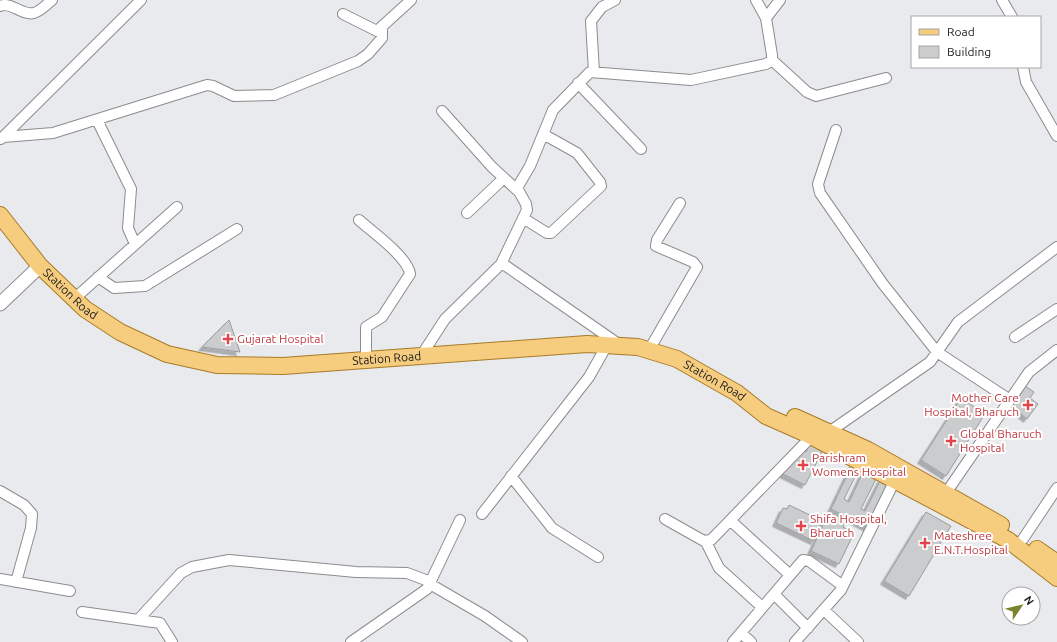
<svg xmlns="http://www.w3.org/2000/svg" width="1057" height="642" viewBox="0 0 1057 642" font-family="Ubuntu,sans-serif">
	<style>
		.building { fill: #cbccce; stroke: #9a9b9d; filter: url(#shadow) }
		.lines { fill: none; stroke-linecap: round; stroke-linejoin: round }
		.minor-casing { stroke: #8b8c8e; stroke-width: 12 }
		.tertiary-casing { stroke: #8b8c8e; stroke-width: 15 }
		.primary-casing { stroke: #a77b27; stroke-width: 18 }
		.minor { stroke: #fff; stroke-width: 10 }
		.tertiary { stroke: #fff; stroke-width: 13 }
		.primary { stroke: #f6cd7f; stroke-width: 16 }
		.health-dot { fill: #e0444e; stroke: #fff; stroke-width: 1.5 }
		.labels { text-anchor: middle; stroke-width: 4; stroke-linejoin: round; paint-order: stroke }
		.street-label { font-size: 12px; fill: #202021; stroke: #fff }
		.health-label { font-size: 12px; fill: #be3a42; stroke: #fff; text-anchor: start }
	</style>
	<defs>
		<filter id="shadow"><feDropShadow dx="-3.5" dy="3.5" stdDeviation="0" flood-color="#0004"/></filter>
	</defs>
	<rect width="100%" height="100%" fill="#e9eaed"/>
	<path class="building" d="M 229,320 L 240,352 L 202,347 Z
		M 1025,386 L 1034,392 L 1030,398 L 1038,404 L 1027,419 L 1011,406 Z
		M 961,398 L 985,414 L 946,476 L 921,460 Z
		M 811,441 L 824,448 L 805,485 L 783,474 L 802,449 L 806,452 Z
		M 853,463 L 860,467 L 844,499 L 849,502 L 864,470 L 877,477 L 861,509 L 865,511 L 881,479 L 890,483 L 868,528 L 831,509 Z
		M 789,505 L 814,517 L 812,522 L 821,526 L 814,541 L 776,523 L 783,508 L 787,509 Z
		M 829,512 L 846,520 L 843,527 L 854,533 L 839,564 L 811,551 Z
		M 926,512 L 951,526 L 909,596 L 884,581 Z"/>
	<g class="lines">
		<defs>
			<path id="minor" d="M 1002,0 L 1012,17
				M 0,6 C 11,1 22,16 34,13 C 41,11 47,4 52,0
				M 343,14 L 377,31 L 411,0
				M 766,18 L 780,0
				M 772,60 L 807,92 L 816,96 L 886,78
				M 1023,67 L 1026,82 L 1057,136
				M 594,72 L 591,21 L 602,7 L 615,0
				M 578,83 L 641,149
				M 442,111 L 492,167 L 517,190
				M 97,120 L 131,189 L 128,228 L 135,244
				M 836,130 L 818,184 L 820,193 L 883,284 L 937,352 L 1010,400
				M 3,137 L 53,133 L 207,85 L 213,86 L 234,96 L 274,95 L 358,61 L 368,54 L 382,38 L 382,28
				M 1,139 L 141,0
				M 467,213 L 504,178
				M 523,218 L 547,233 L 551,233 L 601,186 L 600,182 L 577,153 L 543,134
				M 359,220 C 372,232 408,257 410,274 L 382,317 L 366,327 L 366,360
				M 501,264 L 527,210 L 526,204 L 517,188 L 530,166 L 553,110 L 590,72 L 691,80 L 766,64 L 772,60 L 772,55 L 766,18 L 756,0
				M 98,277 L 114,288 L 145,286 L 237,229
				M 74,299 L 177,207
				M 1015,337 L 1057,309
				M 649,350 L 697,267 L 693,262 L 656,246 L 657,240 L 680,203
				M 421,356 L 445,319 L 501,264 L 506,266 L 620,345
				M 828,436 L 829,432 L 930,362 L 958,322 L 1057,247
				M 511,476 L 552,528 L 598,557
				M 0,491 L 24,505 L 32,514 L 31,528 L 16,582
				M 946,493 L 1029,372 L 1057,350
				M 482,514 L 589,377 L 607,345
				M 665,519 L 704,541 L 711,540 L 811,437
				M 731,521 L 790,575
				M 1023,539 L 1057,488
				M 706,542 L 719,568 L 762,607
				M 0,579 L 70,591
				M 430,584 L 485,616 L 522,642
				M 774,594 L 808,628
				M 824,610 L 858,642
				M 82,612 L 160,623 L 172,642
				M 138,620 L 181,573 L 192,567 L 229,560 L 356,572 L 407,573 L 431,582
				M 741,633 L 751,642
				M 351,642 L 427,589 L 460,520
				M 733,642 L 803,560 L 809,561 L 843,586
				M 795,642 L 841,590 L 895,480"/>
			<path id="tertiary" d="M 0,304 L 40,266"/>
			<g id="primary">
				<path id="s1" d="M 0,215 L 40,266 L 85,309 L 120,332 L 167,354 L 217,365 L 283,366 L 587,344 L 638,347 L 677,359 L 737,393 L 766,416 L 809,435 L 1008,540 L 1057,578"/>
				<path d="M 795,417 L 868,450 L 1001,525"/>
				<path d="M 1037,549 L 1057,563"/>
			</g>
		</defs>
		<use href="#minor" class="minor-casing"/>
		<use href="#tertiary" class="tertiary-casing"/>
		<use href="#primary" class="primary-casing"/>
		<use href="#minor" class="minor"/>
		<use href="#tertiary" class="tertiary"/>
		<use href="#primary" class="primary"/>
	</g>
	<g class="health-dot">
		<path d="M226 333h4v4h4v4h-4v4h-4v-4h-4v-4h4z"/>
		<path d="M1026 399h4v4h4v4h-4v4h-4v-4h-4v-4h4z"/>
		<path d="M949 435h4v4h4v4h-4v4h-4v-4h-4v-4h4z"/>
		<path d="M801 459h4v4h4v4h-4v4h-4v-4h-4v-4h4z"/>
		<path d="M799 520h4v4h4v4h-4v4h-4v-4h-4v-4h4z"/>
		<path d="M923 537h4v4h4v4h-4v4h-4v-4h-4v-4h4z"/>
	</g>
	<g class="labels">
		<g class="street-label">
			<text dy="4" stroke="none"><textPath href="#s1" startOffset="106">Station Road</textPath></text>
			<text dy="4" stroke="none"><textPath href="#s1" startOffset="442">Station Road</textPath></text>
			<text dy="4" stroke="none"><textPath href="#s1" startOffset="778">Station Road</textPath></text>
		</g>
		<g class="health-label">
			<text x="237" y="343">Gujarat Hospital</text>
			<text x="1019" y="402" text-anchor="end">Mother Care<tspan x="1019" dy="14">Hospital, Bharuch</tspan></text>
			<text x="960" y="438">Global Bharuch<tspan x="960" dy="14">Hospital</tspan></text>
			<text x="812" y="462">Parishram<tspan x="812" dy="14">Womens Hospital</tspan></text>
			<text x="810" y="523">Shifa Hospital,<tspan x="810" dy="14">Bharuch</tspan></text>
			<text x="934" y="540">Mateshree<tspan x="934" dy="14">E.N.T.Hospital</tspan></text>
		</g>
	</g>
	<rect x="911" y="16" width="130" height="52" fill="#ffffff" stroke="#a6a6a6"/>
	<rect x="919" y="29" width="20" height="6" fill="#f6cd7f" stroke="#a6a6a6"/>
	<text x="947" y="36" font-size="12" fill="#202021">Road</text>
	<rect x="919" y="46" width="20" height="12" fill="#cbccce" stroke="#a6a6a6"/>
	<text x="947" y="56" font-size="12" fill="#202021">Building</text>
	<g transform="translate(1021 606) rotate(55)"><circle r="19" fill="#ffffff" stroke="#a6a6a6"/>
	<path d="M0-3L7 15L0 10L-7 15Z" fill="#7d842f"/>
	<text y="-6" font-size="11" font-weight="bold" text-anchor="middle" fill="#202021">N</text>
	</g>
</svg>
